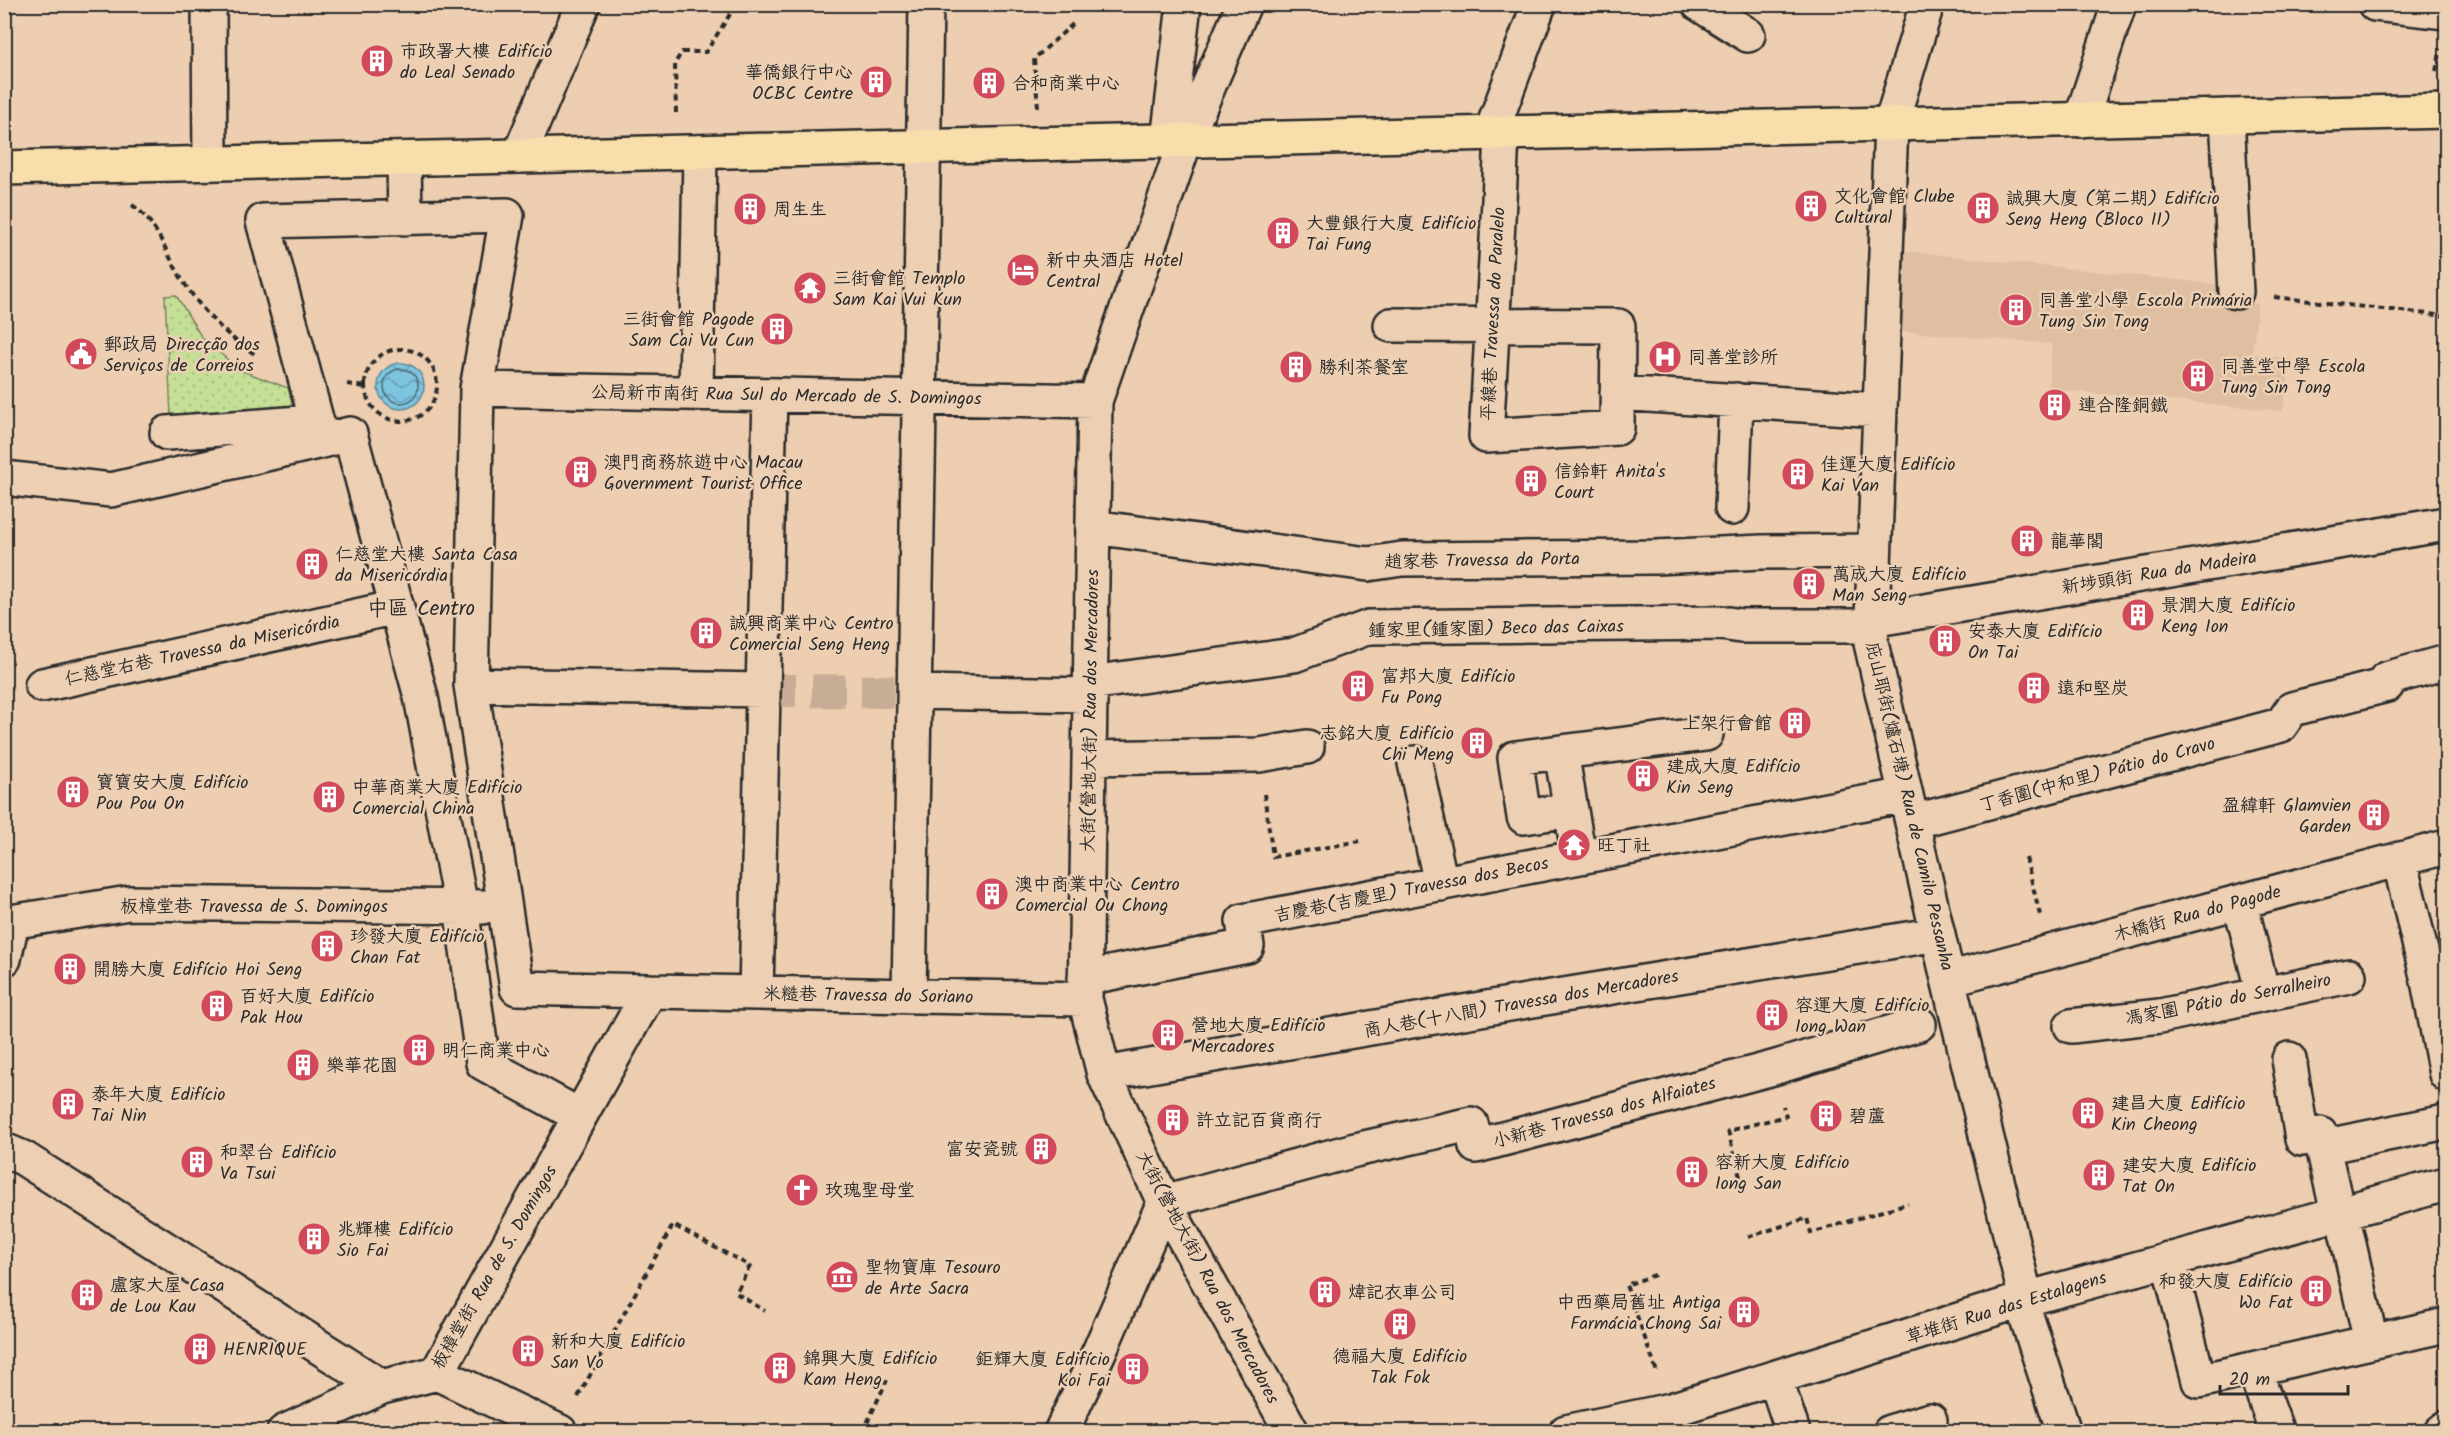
<svg xmlns="http://www.w3.org/2000/svg" width="2451" height="1436" viewBox="0 0 2451 1436" font-family="Kalam,'LXGW WenKai TC',sans-serif">
	<style>
		.built { fill: #debfa2 }
		.grass { fill: url(#grass-dots); stroke: #788560; stroke-width: 1.5 }
		.water { fill: url(#water-waves); stroke: #5c8796; stroke-width: 1.5 }
		.lines { fill: none; stroke-linecap: round; stroke-linejoin: round }
		.shore { stroke: #4c6873; stroke-width: 1.5 }
		.minor-tunnel { stroke: #c7ad95; stroke-width: 33; stroke-dasharray: 33 16; stroke-linecap: butt }
		.minor-casing { stroke: #2b2b2b; stroke-width: 38 }
		.major-casing { stroke: #2b2b2b; stroke-width: 38 }
		.path { stroke: #2b2b2b; stroke-width: 4; stroke-dasharray: 6 4.5; stroke-linecap: butt }
		.minor { stroke: #edd0b4; stroke-width: 33 }
		.major { stroke: #f8deab; stroke-width: 33 }
		.labels { text-anchor: middle; stroke-width: 5; stroke-linejoin: round; paint-order: stroke }
		.poi-label { font-size: 18px; fill: #2b2b2b; stroke: #edd0b4; text-anchor: start }
		.street-label { font-size: 18px; fill: #2b2b2b; stroke: #edd0b4 }
		.quarter-label { font-size: 21px; fill: #2b2b2b; stroke: #edd0b4 }
	</style>
	<defs>
		<pattern id="grass-dots" width="8" height="8" patternUnits="userSpaceOnUse" patternTransform="scale(1.5)"><rect width="8" height="8" fill="#c5df96"/><path d="M2 2h.1M6 6h.1" fill="none" stroke="#a9c081" stroke-width="1.8" stroke-linecap="round"/></pattern>
		<pattern id="water-waves" width="16" height="10" patternUnits="userSpaceOnUse" patternTransform="scale(1.5)"><rect width="16" height="10" fill="#7dc4de"/><path d="M0 5q4-4 8 0t8 0" fill="none" stroke="#679fb4"/></pattern>
	</defs>
	<rect width="100%" height="100%" fill="#eeceb0"/>
	<filter id="ink" filterUnits="userSpaceOnUse"><feTurbulence type="fractalNoise" baseFrequency=".0167" numOctaves="2"/><feDisplacementMap in="SourceGraphic" scale="12" xChannelSelector="R" yChannelSelector="G"/><feConvolveMatrix kernelMatrix="1 2 1 2 8 2 1 2 1" color-interpolation-filters="sRGB"/></filter>
	<g filter="url(#ink)">
		<path class="built" d="M 1904,251 L 2225,285 L 2224,302 L 2258,304 L 2252,354 L 2291,359 L 2283,411 L 2048,389 L 2052,344 L 1897,331 Z"/>
		<path class="grass" d="M 176,295 L 202,338 L 240,370 L 288,388 L 293,407 L 171,415 L 165,296 Z"/>
		<path class="water" d="M378 386a23 23 0 1 1 46 0a23 23 0 1 1-46 0Z"/>
		<g class="lines">
			<path class="shore" d="M384 386a17 17 0 1 1 34 0a17 17 0 1 1-34 0Z"/>
			<path class="minor-tunnel" d="M 763,690 L 914,692"/>
			<defs>
				<path id="minor" d="M 209,4 L 210,163
					M 1244,4 L 1185,141 L 1095,401 L 1085,999 L 1104,1074 L 1164,1202 L 1292,1432
					M 1699,4 L 1748,35
					M 1927,4 L 1891,124 L 1871,643 L 1948,979 L 2026,1299
					M 2375,4 L 2446,12
					M 2227,116 L 2236,292
					M 2081,120 L 2119,4
					M 1491,133 L 1539,4
					M 1168,141 L 1184,4
					M 519,156 L 583,4
					M 404,159 L 405,218
					M 507,215 L 477,389 L 471,685 L 517,988 L 650,991 L 580,1116 L 483,1063 L 461,907 L 421,697 L 350,434 L 322,441 L 263,221 Z
					M 1391,325 L 1618,326 L 1617,428 L 1486,436 C 1492,335 1498,234 1502,133
					M 477,389 L 1095,401
					M 696,393 L 700,152
					M 1617,393 L 1879,410
					M 167,433 L 300,423 L 305,445
					M 4,478 L 111,490 L 322,441
					M 1732,508 L 1736,400
					M 1093,527 L 1368,564 L 1402,559 L 1656,557 L 1762,552 L 1874,551
					M 1871,620 L 2446,524
					M 1090,683 L 1294,655 L 1369,627 L 1722,623 L 1741,626 L 1871,626
					M 42,685 L 397,607
					M 471,685 L 763,690
					M 914,692 L 1091,695
					M 1561,752 L 1515,758 L 1524,817 L 1571,810
					M 1089,758 L 1259,755 L 1307,747
					M 1415,763 L 1441,884
					M 1912,822 L 2281,725 L 2292,709 L 2387,685 L 2386,679 L 2446,662
					M 1579,857 L 1561,752 L 1706,734
					M 2399,859 L 2427,976 L 2446,1074
					M 2240,902 L 2263,994
					M 4,923 L 129,903 L 482,907
					M 4,959 L 12,922
					M 1085,978 L 1247,946 L 1243,921 L 1906,795
					M 1948,979 L 2446,847
					M 650,991 L 1085,999
					M 756,993 L 770,395
					M 909,995 L 926,4
					M 2071,1026 L 2160,1016 L 2349,976
					M 2289,1059 L 2302,1139 L 2320,1134 L 2338,1213
					M 1104,1074 L 1533,1000 L 1938,934
					M 2322,1147 L 2446,1122
					M 4,1150 L 23,1158 L 382,1387
					M 1164,1202 L 1355,1150 L 1471,1124 L 1476,1146 L 1773,1068 L 1919,1024
					M 2342,1213 L 2371,1342
					M 2168,1259 L 2199,1381 L 2446,1325
					M 2021,1300 L 2064,1432
					M 2254,1369 L 2277,1432
					M 437,1373 L 560,1432
					M 1775,1378 L 1793,1432
					M 284,1432 L 382,1387 L 437,1373 L 580,1116
					M 1061,1432 L 1099,1352 L 1164,1202
					M 1566,1432 L 1671,1410 L 2026,1299 L 2446,1184
					M 1890,1432 L 1930,1420
					M 2441,1432 L 2446,1428"/>
				<path id="major" d="M 4,168 L 2446,111"/>
			</defs>
			<use href="#minor" class="minor-casing"/>
			<use href="#major" class="major-casing"/>
			<path class="path" d="M 2436,71 L 2441,49
				M 1038,107 L 1034,59 L 1074,23
				M 676,113 L 675,63 L 682,52 L 706,52 L 734,8
				M 132,205 C 154,220 162,243 174,265 C 193,302 223,335 258,356
				M 2274,297 L 2446,316
				M365 385a36 36 0 1 1 72 0a36 36 0 1 1-72 0Z
				M 347,384 L 365,387
				M 1264,794 L 1273,857 L 1360,841
				M 2026,858 L 2040,915
				M 1740,1177 L 1728,1131 L 1786,1116 L 1783,1106
				M 1748,1237 L 1807,1218 L 1811,1233 L 1908,1203
				M 1655,1275 L 1626,1285 L 1657,1372
				M 578,1397 L 673,1225 L 750,1266 L 736,1293 L 765,1311
				M 863,1432 L 887,1380"/>
			<use href="#minor" class="minor"/>
			<use href="#major" class="major"/>
		</g>
	</g>
	<defs>
		<symbol id="building-disc" viewBox="-11 -11 22 22"><circle r="9.5" fill="#d1495b" stroke="#edd0b4"/><path d="M-4-6H4V6H1V3H-1V6H-4ZM-2.5-4.3h1.7v1.8h-1.7ZM.8-4.3h1.7v1.8H.8ZM-2.5-1h1.7V.8h-1.7ZM.8-1h1.7V.8H.8Z" fill="#fff"/></symbol>
		<symbol id="hotel-disc" viewBox="-11 -11 22 22"><circle r="9.5" fill="#d1495b" stroke="#edd0b4"/><path d="M-6-4.5h1.5V1H6V5H4.5V3h-9V5H-6ZM-4 0a1.8 1.8 0 1 1 3.6 0ZM.5 0V-2.5h3Q6-2.5 6 0Z" fill="#fff"/></symbol>
		<symbol id="temple-disc" viewBox="-11 -11 22 22"><circle r="9.5" fill="#d1495b" stroke="#edd0b4"/><path d="M0-6L5-2H3V0L6.5 2.5H4V6H1.5V3h-3V6H-4V2.5H-6.5L-3 0V-2H-5Z" fill="#fff"/></symbol>
		<symbol id="civic-disc" viewBox="-11 -11 22 22"><circle r="9.5" fill="#d1495b" stroke="#edd0b4"/><path d="M-.6-6.5H3V-4.5H.6V-3L4-1V1h2V6H-6V1h2V-1L-.6-3ZM-1.2 2.5V6h2.4V2.5Z" fill="#fff"/></symbol>
		<symbol id="hospital-disc" viewBox="-11 -11 22 22"><circle r="9.5" fill="#d1495b" stroke="#edd0b4"/><path d="M-5-5h3v3.5h4V-5h3V5h-3V1.5h-4V5h-3Z" fill="#fff"/></symbol>
		<symbol id="church-disc" viewBox="-11 -11 22 22"><circle r="9.5" fill="#d1495b" stroke="#edd0b4"/><path d="M-1.2-6h2.4v3.5h3.3v2.4h-3.3V6h-2.4V-.1h-3.3v-2.4h3.3Z" fill="#fff"/></symbol>
		<symbol id="museum-disc" viewBox="-11 -11 22 22"><circle r="9.5" fill="#d1495b" stroke="#edd0b4"/><path d="M0-6L6-3V-2H-6V-3ZM-5-1h2V3h-2ZM-1-1h2V3h-2ZM3-1h2V3H3ZM-6 4H6V6H-6Z" fill="#fff"/></symbol>
	</defs>
	<g fill-rule="evenodd">
		<use href="#building-disc" x="358" y="42" width="38" height="38"/>
		<use href="#building-disc" x="857" y="63" width="38" height="38"/>
		<use href="#building-disc" x="970" y="64" width="38" height="38"/>
		<use href="#building-disc" x="1792" y="187" width="38" height="38"/>
		<use href="#building-disc" x="1964" y="189" width="38" height="38"/>
		<use href="#building-disc" x="731" y="190" width="38" height="38"/>
		<use href="#building-disc" x="1264" y="214" width="38" height="38"/>
		<use href="#hotel-disc" x="1004" y="251" width="38" height="38"/>
		<use href="#temple-disc" x="791" y="269" width="38" height="38"/>
		<use href="#building-disc" x="1997" y="291" width="38" height="38"/>
		<use href="#building-disc" x="758" y="310" width="38" height="38"/>
		<use href="#civic-disc" x="62" y="335" width="38" height="38"/>
		<use href="#hospital-disc" x="1646" y="338" width="38" height="38"/>
		<use href="#building-disc" x="1277" y="348" width="38" height="38"/>
		<use href="#building-disc" x="2179" y="357" width="38" height="38"/>
		<use href="#building-disc" x="2036" y="386" width="38" height="38"/>
		<use href="#building-disc" x="562" y="453" width="38" height="38"/>
		<use href="#building-disc" x="1779" y="455" width="38" height="38"/>
		<use href="#building-disc" x="1512" y="462" width="38" height="38"/>
		<use href="#building-disc" x="2008" y="522" width="38" height="38"/>
		<use href="#building-disc" x="293" y="545" width="38" height="38"/>
		<use href="#building-disc" x="1790" y="565" width="38" height="38"/>
		<use href="#building-disc" x="2119" y="596" width="38" height="38"/>
		<use href="#building-disc" x="687" y="614" width="38" height="38"/>
		<use href="#building-disc" x="1926" y="622" width="38" height="38"/>
		<use href="#building-disc" x="1339" y="667" width="38" height="38"/>
		<use href="#building-disc" x="2015" y="669" width="38" height="38"/>
		<use href="#building-disc" x="1776" y="704" width="38" height="38"/>
		<use href="#building-disc" x="1458" y="724" width="38" height="38"/>
		<use href="#building-disc" x="1624" y="757" width="38" height="38"/>
		<use href="#building-disc" x="54" y="773" width="38" height="38"/>
		<use href="#building-disc" x="310" y="778" width="38" height="38"/>
		<use href="#building-disc" x="2355" y="796" width="38" height="38"/>
		<use href="#temple-disc" x="1555" y="826" width="38" height="38"/>
		<use href="#building-disc" x="973" y="875" width="38" height="38"/>
		<use href="#building-disc" x="308" y="927" width="38" height="38"/>
		<use href="#building-disc" x="51" y="950" width="38" height="38"/>
		<use href="#building-disc" x="198" y="987" width="38" height="38"/>
		<use href="#building-disc" x="1753" y="996" width="38" height="38"/>
		<use href="#building-disc" x="1149" y="1016" width="38" height="38"/>
		<use href="#building-disc" x="400" y="1031" width="38" height="38"/>
		<use href="#building-disc" x="284" y="1046" width="38" height="38"/>
		<use href="#building-disc" x="49" y="1085" width="38" height="38"/>
		<use href="#building-disc" x="2069" y="1094" width="38" height="38"/>
		<use href="#building-disc" x="1807" y="1097" width="38" height="38"/>
		<use href="#building-disc" x="1154" y="1101" width="38" height="38"/>
		<use href="#building-disc" x="1022" y="1130" width="38" height="38"/>
		<use href="#building-disc" x="178" y="1143" width="38" height="38"/>
		<use href="#building-disc" x="1673" y="1153" width="38" height="38"/>
		<use href="#building-disc" x="2080" y="1156" width="38" height="38"/>
		<use href="#church-disc" x="783" y="1171" width="38" height="38"/>
		<use href="#building-disc" x="295" y="1220" width="38" height="38"/>
		<use href="#museum-disc" x="823" y="1258" width="38" height="38"/>
		<use href="#building-disc" x="2297" y="1272" width="38" height="38"/>
		<use href="#building-disc" x="1306" y="1273" width="38" height="38"/>
		<use href="#building-disc" x="68" y="1276" width="38" height="38"/>
		<use href="#building-disc" x="1725" y="1293" width="38" height="38"/>
		<use href="#building-disc" x="1381" y="1305" width="38" height="38"/>
		<use href="#building-disc" x="181" y="1330" width="38" height="38"/>
		<use href="#building-disc" x="509" y="1332" width="38" height="38"/>
		<use href="#building-disc" x="761" y="1349" width="38" height="38"/>
		<use href="#building-disc" x="1114" y="1350" width="38" height="38"/>
	</g>
	<g class="labels">
		<g class="poi-label">
			<text x="400" y="57">市政署大樓 Edifício<tspan x="400" dy="21">do Leal Senado</tspan></text>
			<text x="853" y="78" text-anchor="end">華僑銀行中心<tspan x="853" dy="21">OCBC Centre</tspan></text>
			<text x="1012" y="89">合和商業中心</text>
			<text x="1834" y="202">文化會館 Clube<tspan x="1834" dy="21">Cultural</tspan></text>
			<text x="2006" y="204">誠興大廈 (第二期) Edifício<tspan x="2006" dy="21">Seng Heng (Bloco II)</tspan></text>
			<text x="773" y="215">周生生</text>
			<text x="1306" y="229">大豐銀行大廈 Edifício<tspan x="1306" dy="21">Tai Fung</tspan></text>
			<text x="1046" y="266">新中央酒店 Hotel<tspan x="1046" dy="21">Central</tspan></text>
			<text x="833" y="284">三街會館 Templo<tspan x="833" dy="21">Sam Kai Vui Kun</tspan></text>
			<text x="2039" y="306">同善堂小學 Escola Primária<tspan x="2039" dy="21">Tung Sin Tong</tspan></text>
			<text x="754" y="325" text-anchor="end">三街會館 Pagode<tspan x="754" dy="21">Sam Cai Vu Cun</tspan></text>
			<text x="104" y="350">郵政局 Direcção dos<tspan x="104" dy="21">Serviços de Correios</tspan></text>
			<text x="1688" y="363">同善堂診所</text>
			<text x="2221" y="372">同善堂中學 Escola<tspan x="2221" dy="21">Tung Sin Tong</tspan></text>
			<text x="1319" y="373">勝利茶餐室</text>
			<text x="2078" y="411">連合隆銅鐵</text>
			<text x="604" y="468">澳門商務旅遊中心 Macau<tspan x="604" dy="21">Government Tourist Office</tspan></text>
			<text x="1821" y="470">佳運大廈 Edifício<tspan x="1821" dy="21">Kai Van</tspan></text>
			<text x="1554" y="477">信鈴軒 Anita's<tspan x="1554" dy="21">Court</tspan></text>
			<text x="2050" y="547">龍華閣</text>
			<text x="335" y="560">仁慈堂大樓 Santa Casa<tspan x="335" dy="21">da Misericórdia</tspan></text>
			<text x="1832" y="580">萬成大廈 Edifício<tspan x="1832" dy="21">Man Seng</tspan></text>
			<text x="2161" y="611">景潤大廈 Edifício<tspan x="2161" dy="21">Keng Ion</tspan></text>
			<text x="729" y="629">誠興商業中心 Centro<tspan x="729" dy="21">Comercial Seng Heng</tspan></text>
			<text x="1968" y="637">安泰大廈 Edifício<tspan x="1968" dy="21">On Tai</tspan></text>
			<text x="1381" y="682">富邦大廈 Edifício<tspan x="1381" dy="21">Fu Pong</tspan></text>
			<text x="2057" y="694">遠和堅炭</text>
			<text x="1772" y="729" text-anchor="end">上架行會館</text>
			<text x="1454" y="739" text-anchor="end">志銘大廈 Edifício<tspan x="1454" dy="21">Chi Meng</tspan></text>
			<text x="1666" y="772">建成大廈 Edifício<tspan x="1666" dy="21">Kin Seng</tspan></text>
			<text x="96" y="788">寶寶安大廈 Edifício<tspan x="96" dy="21">Pou Pou On</tspan></text>
			<text x="352" y="793">中華商業大廈 Edifício<tspan x="352" dy="21">Comercial China</tspan></text>
			<text x="2351" y="811" text-anchor="end">盈緯軒 Glamvien<tspan x="2351" dy="21">Garden</tspan></text>
			<text x="1597" y="851">旺丁社</text>
			<text x="1015" y="890">澳中商業中心 Centro<tspan x="1015" dy="21">Comercial Ou Chong</tspan></text>
			<text x="350" y="942">珍發大廈 Edifício<tspan x="350" dy="21">Chan Fat</tspan></text>
			<text x="93" y="975">開勝大廈 Edifício Hoi Seng</text>
			<text x="240" y="1002">百好大廈 Edifício<tspan x="240" dy="21">Pak Hou</tspan></text>
			<text x="1795" y="1011">容運大廈 Edifício<tspan x="1795" dy="21">Iong Wan</tspan></text>
			<text x="1191" y="1031">營地大廈 Edifício<tspan x="1191" dy="21">Mercadores</tspan></text>
			<text x="442" y="1056">明仁商業中心</text>
			<text x="326" y="1071">樂華花園</text>
			<text x="91" y="1100">泰年大廈 Edifício<tspan x="91" dy="21">Tai Nin</tspan></text>
			<text x="2111" y="1109">建昌大廈 Edifício<tspan x="2111" dy="21">Kin Cheong</tspan></text>
			<text x="1849" y="1122">碧蘆</text>
			<text x="1196" y="1126">許立記百貨商行</text>
			<text x="1018" y="1155" text-anchor="end">富安瓷號</text>
			<text x="220" y="1158">和翠台 Edifício<tspan x="220" dy="21">Va Tsui</tspan></text>
			<text x="1715" y="1168">容新大廈 Edifício<tspan x="1715" dy="21">Iong San</tspan></text>
			<text x="2122" y="1171">建安大廈 Edifício<tspan x="2122" dy="21">Tat On</tspan></text>
			<text x="825" y="1196">玫瑰聖母堂</text>
			<text x="337" y="1235">兆輝樓 Edifício<tspan x="337" dy="21">Sio Fai</tspan></text>
			<text x="865" y="1273">聖物寶庫 Tesouro<tspan x="865" dy="21">de Arte Sacra</tspan></text>
			<text x="2293" y="1287" text-anchor="end">和發大廈 Edifício<tspan x="2293" dy="21">Wo Fat</tspan></text>
			<text x="110" y="1291">盧家大屋 Casa<tspan x="110" dy="21">de Lou Kau</tspan></text>
			<text x="1348" y="1298">煒記衣車公司</text>
			<text x="1721" y="1308" text-anchor="end">中西藥局舊址 Antiga<tspan x="1721" dy="21">Farmácia Chong Sai</tspan></text>
			<text x="551" y="1347">新和大廈 Edifício<tspan x="551" dy="21">San Vo</tspan></text>
			<text x="223" y="1355">HENRIQUE</text>
			<text x="1400" y="1362" text-anchor="middle">德福大廈 Edifício<tspan x="1400" dy="21">Tak Fok</tspan></text>
			<text x="803" y="1364">錦興大廈 Edifício<tspan x="803" dy="21">Kam Heng</tspan></text>
			<text x="1110" y="1365" text-anchor="end">鉅輝大廈 Edifício<tspan x="1110" dy="21">Koi Fai</tspan></text>
		</g>
		<g class="street-label">
			<text transform="translate(1493 314) rotate(-87)" y="6">平線巷 Travessa do Paralelo</text>
			<text transform="translate(786 395) rotate(1)" y="6">公局新市南街 Rua Sul do Mercado de S. Domingos</text>
			<text transform="translate(1482 560) rotate(-1)" y="6">趙家巷 Travessa da Porta</text>
			<text transform="translate(2159 572) rotate(-9)" y="6">新埗頭街 Rua da Madeira</text>
			<text transform="translate(1496 628) rotate(-1)" y="6">鍾家里(鍾家圍) Beco das Caixas</text>
			<text transform="translate(202 650) rotate(-12)" y="6">仁慈堂右巷 Travessa da Misericórdia</text>
			<text transform="translate(1090 711) rotate(-89)" y="6">大街(營地大街) Rua dos Mercadores</text>
			<text transform="translate(2097 774) rotate(-15)" y="6">丁香圍(中和里) Pátio do Cravo</text>
			<text transform="translate(1910 806) rotate(77)" y="6">庇山耶街(爐石塘) Rua de Camilo Pessanha</text>
			<text transform="translate(1411 889) rotate(-11)" y="6">吉慶巷(吉慶里) Travessa dos Becos</text>
			<text x="254" y="912">板樟堂巷 Travessa de S. Domingos</text>
			<text transform="translate(2197 913) rotate(-15)" y="6">木橋街 Rua do Pagode</text>
			<text transform="translate(868 995) rotate(1)" y="6">米糙巷 Travessa do Soriano</text>
			<text transform="translate(2228 999) rotate(-11)" y="6">馮家圍 Pátio do Serralheiro</text>
			<text transform="translate(1521 1003) rotate(-10)" y="6">商人巷(十八間) Travessa dos Mercadores</text>
			<text transform="translate(1604 1112) rotate(-15)" y="6">小新巷 Travessa dos Alfaiates</text>
			<text transform="translate(494 1267) rotate(-60)" y="6">板樟堂街 Rua de S. Domingos</text>
			<text transform="translate(1208 1277) rotate(62)" y="6">大街(營地大街) Rua dos Mercadores</text>
			<text transform="translate(2006 1307) rotate(-17)" y="6">草堆街 Rua das Estalagens</text>
		</g>
		<g class="quarter-label">
			<text x="421" y="615">中區 Centro</text>
		</g>
	</g>
	<rect width="2451" height="1436" fill="none" stroke="#edd0b4" stroke-width="24"/>
	<rect x="12" y="12" width="2427" height="1412" fill="none" stroke="#2b2b2b" stroke-width="2" filter="url(#ink)"/>
	<path d="M2220 1385v9h128v-9" fill="none" stroke="#2b2b2b" stroke-width="3"/>
	<text x="2229" y="1385" font-size="18" fill="#2b2b2b" stroke="#edd0b4" stroke-width="4.5" paint-order="stroke">20 m</text>
</svg>
